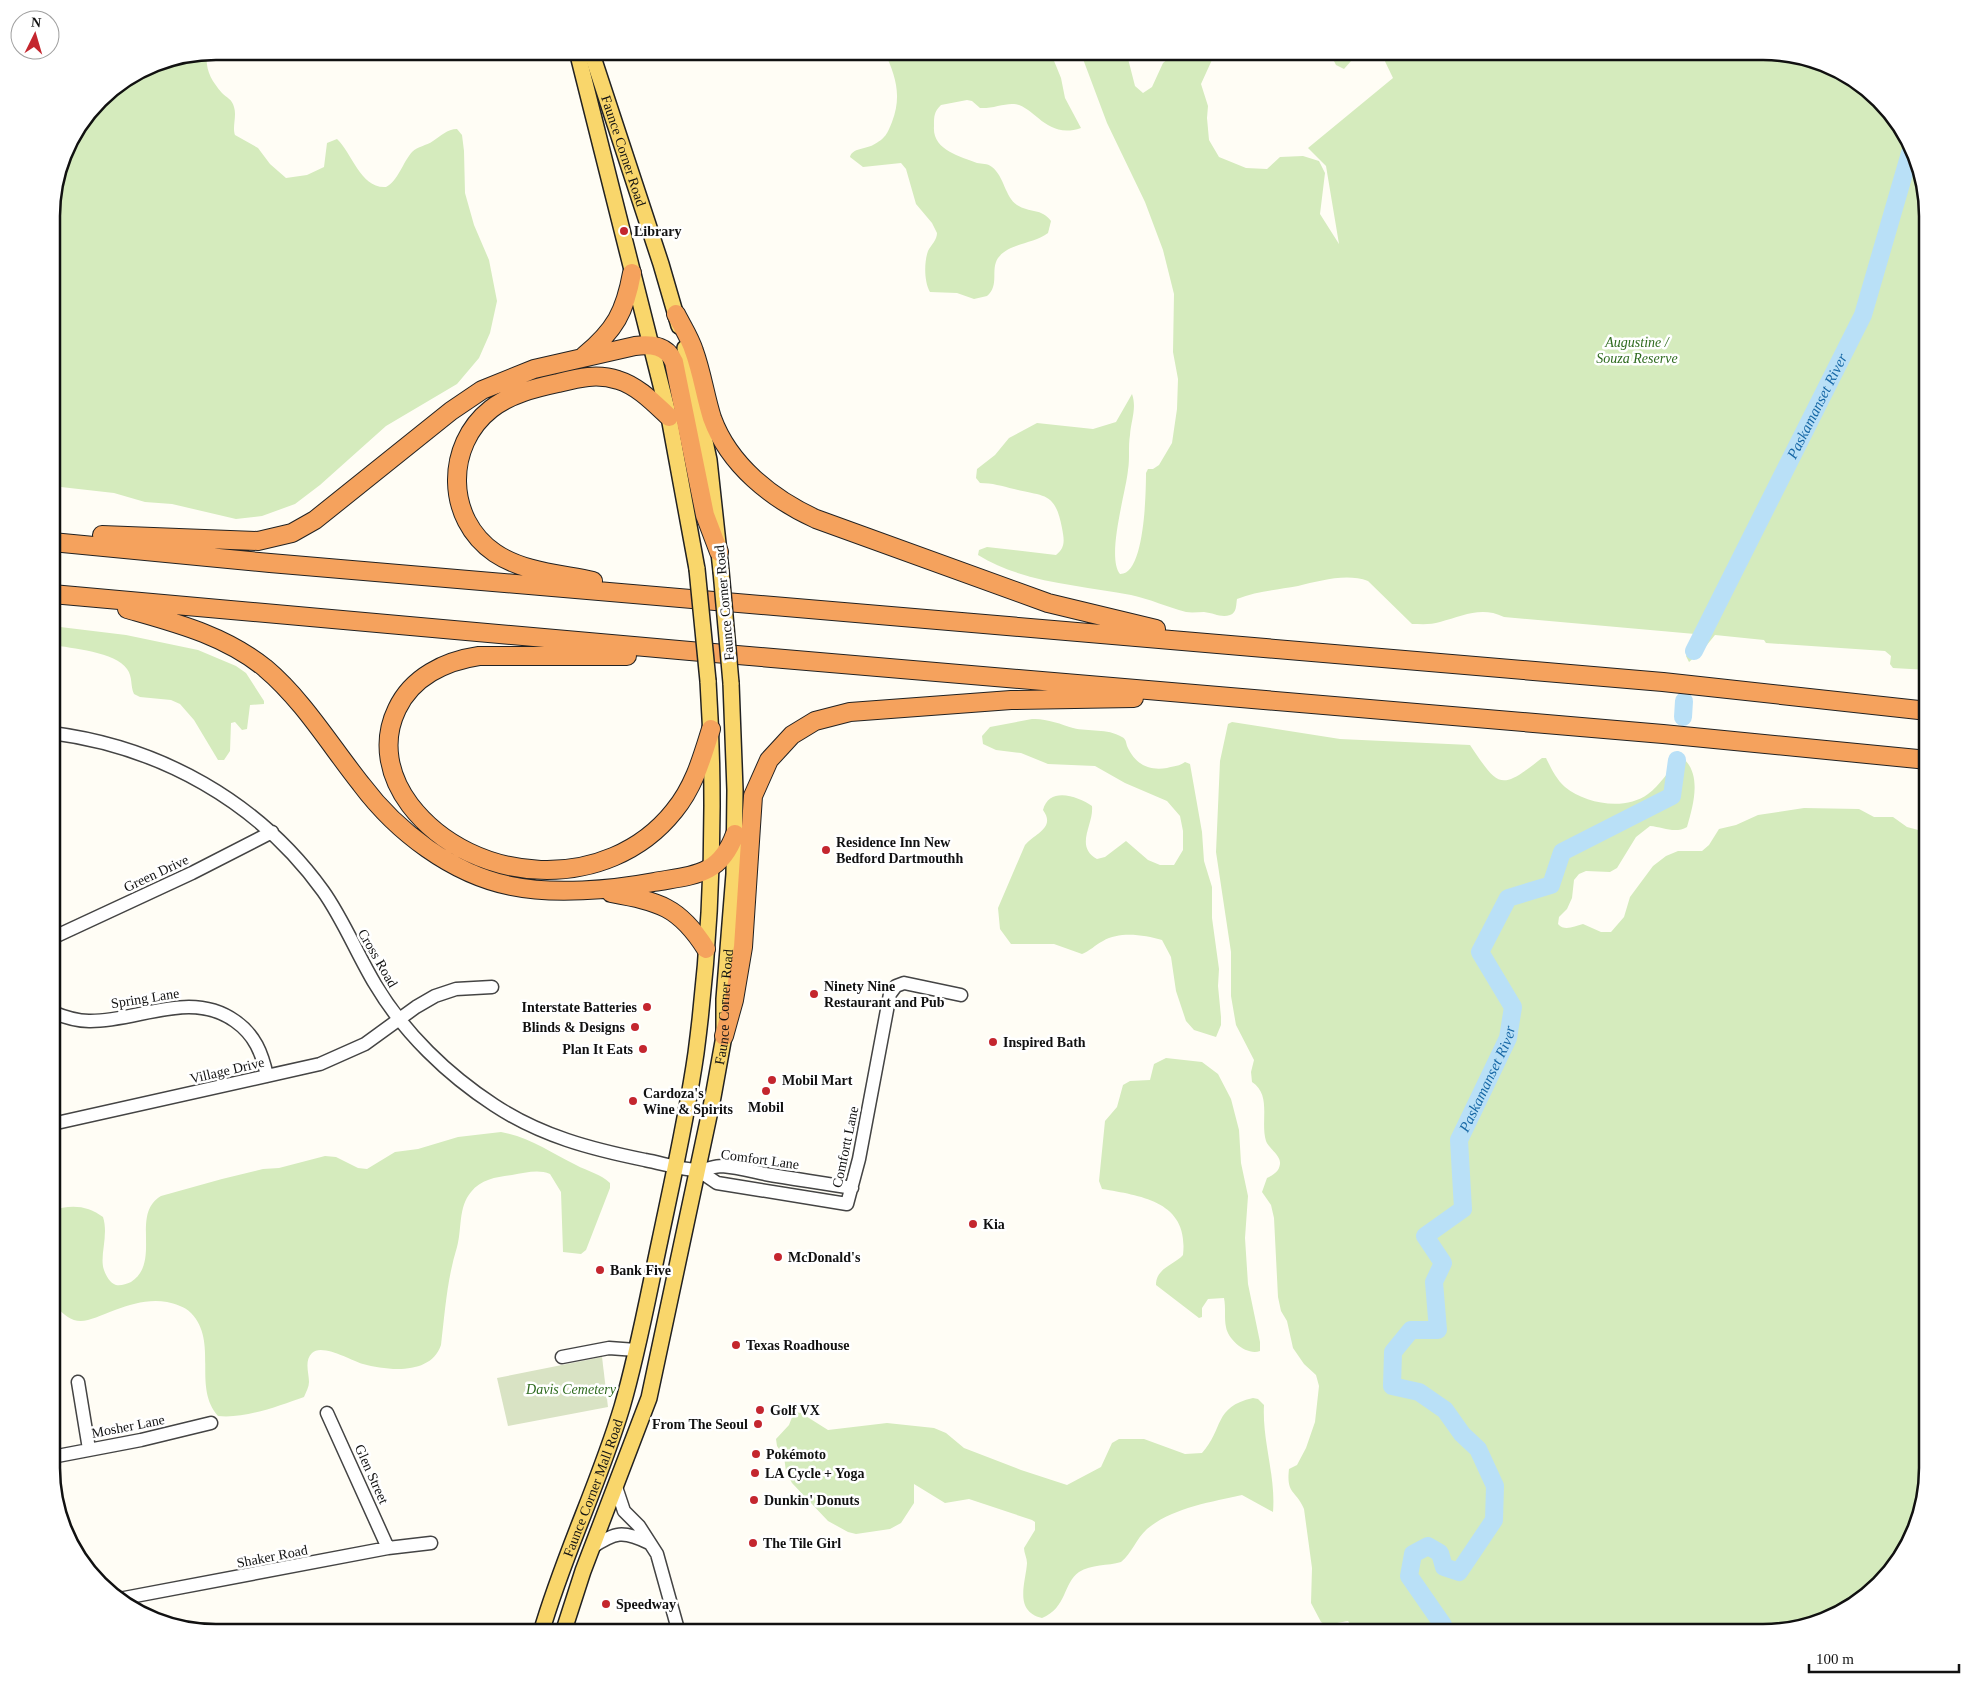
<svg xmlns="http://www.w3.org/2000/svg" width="1979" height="1684" viewBox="0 0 1979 1684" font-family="Georgia,serif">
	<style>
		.green { fill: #d5ebbd }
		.cemetery { fill: #d9e3c4 }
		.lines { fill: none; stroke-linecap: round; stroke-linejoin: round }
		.river { stroke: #b9e0f7; stroke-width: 18 }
		.minor-casing { stroke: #444; stroke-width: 15 }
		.major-casing { stroke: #222; stroke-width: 18 }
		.highway-casing { stroke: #222; stroke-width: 20 }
		.minor { stroke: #fff; stroke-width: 12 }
		.major { stroke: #f9d66b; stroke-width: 15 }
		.highway { stroke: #f5a25d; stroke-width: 18 }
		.major-bridge-casing { stroke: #222; stroke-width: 18; stroke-linecap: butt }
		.major-bridge { stroke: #f9d66b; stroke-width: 15 }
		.poi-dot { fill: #c4262e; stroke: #fff; stroke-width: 2 }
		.labels { text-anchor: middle; stroke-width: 5; stroke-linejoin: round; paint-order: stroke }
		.street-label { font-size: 14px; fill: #111; stroke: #fff }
		.poi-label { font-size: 14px; font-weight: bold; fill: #111; stroke: #fff; text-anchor: start }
		.park-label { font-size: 14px; font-style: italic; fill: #2f6b1f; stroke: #fff }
		.water-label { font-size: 15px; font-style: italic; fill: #1768a6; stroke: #fff }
		.rim { fill: none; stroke: #111; stroke-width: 2.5 }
	</style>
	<rect width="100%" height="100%" fill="#fffdf5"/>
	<path class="green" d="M 884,51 L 1050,51 L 1061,78 L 1065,98 L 1081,128 C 1046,140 1035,106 1014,104 C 1005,103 991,109 980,108 L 972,101 L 967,100 L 941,105 C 934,112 934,116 934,126 C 932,150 960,156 977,163 C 982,164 987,163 992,167 C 1004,176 1005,197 1017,205 C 1029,213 1042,208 1051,221 L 1048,233 C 1034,244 1009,243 998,258 C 990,270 1000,285 987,296 L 974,299 L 957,293 L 930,292 C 924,282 924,262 928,251 C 931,245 937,240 937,233 L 932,223 L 916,204 L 906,169 L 901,163 L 863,167 L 850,157 C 852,148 866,149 873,145 C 886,138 887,134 892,122 C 902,96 896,76 884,51 Z
		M 1080,51 L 1126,51 L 1135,86 L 1143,93 L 1152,87 L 1163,63 L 1177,51 L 1216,51 L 1201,84 L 1208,106 L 1207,118 L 1209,140 L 1219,157 L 1246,168 L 1267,169 L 1280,157 L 1303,156 L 1319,161 L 1325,173 L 1320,214 L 1339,244 L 1326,166 L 1308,148 L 1393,78 L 1380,51 L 1763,51 L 1826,64 L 1872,92 L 1915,153 L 1928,216 L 1928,670 L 1893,668 L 1890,664 L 1891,656 L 1885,651 L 1766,643 L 1764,640 L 1715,635 L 1702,651 L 1689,662 L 1686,656 L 1695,640 L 1695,634 L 1504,617 C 1481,606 1463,616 1440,622 C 1431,625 1421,624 1412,624 L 1368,581 C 1346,573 1320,581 1298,586 C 1277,590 1257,591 1237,599 C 1236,604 1237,613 1230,615 C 1221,618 1214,613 1204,612 C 1198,612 1192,613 1186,612 C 1167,607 1150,599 1131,595 C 1080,585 1023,583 978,555 L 979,550 L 987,547 L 1056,555 C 1066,547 1064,539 1062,528 C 1055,491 1044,497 1014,489 C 1002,486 992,483 980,483 L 976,478 L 977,469 L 995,455 L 1009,438 L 1037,423 L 1093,429 L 1116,422 L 1132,394 C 1137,408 1131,421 1130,435 C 1128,447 1130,458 1128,470 C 1126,492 1106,557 1120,574 C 1145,575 1146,491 1146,473 L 1148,469 L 1153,469 L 1159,465 L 1172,443 L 1177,409 L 1178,379 L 1173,352 L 1174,294 L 1163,250 L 1145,202 L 1107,123 Z
		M 1329,51 L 1360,51 L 1344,69 L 1336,65 Z
		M 207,53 C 205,70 211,80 222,93 C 227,98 232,99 234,107 C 237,116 232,127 235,135 L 258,148 L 270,164 L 286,178 L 307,175 L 324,167 L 327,143 L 337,139 C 352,153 361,189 386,187 C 398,181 403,162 412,152 C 418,146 426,146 433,141 C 441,136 447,129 457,129 L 462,135 L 464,151 L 465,193 L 474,225 L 489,260 L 497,301 L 490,333 L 479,358 L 457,384 L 386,426 L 320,485 L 295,504 L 262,516 L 236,519 L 172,504 L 145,502 L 114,493 L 52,486 L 52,205 L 68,144 L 107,92 L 153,64 Z
		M 52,626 L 126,635 L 198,650 L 236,666 L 246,673 L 264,701 L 264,704 L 250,705 L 247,729 L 242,730 L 235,722 L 231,723 L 230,751 L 224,760 L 218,760 L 194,720 L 180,704 L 171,700 L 140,697 L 134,694 C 130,686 133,677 127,669 C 116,652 71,648 52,645 Z
		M 1032,719 C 1045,718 1061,724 1073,728 C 1089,732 1107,728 1122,737 C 1126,739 1126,742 1127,746 C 1135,764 1148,771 1167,768 C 1174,766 1180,766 1185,762 L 1190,764 L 1202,832 L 1204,861 L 1212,887 L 1212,918 L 1219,969 L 1218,986 L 1221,1017 L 1221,1025 L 1216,1037 L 1194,1030 L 1186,1021 L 1176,991 L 1171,957 L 1162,940 C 1144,935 1120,931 1103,941 C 1095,945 1090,951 1082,954 L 1054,944 L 1011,944 L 1000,929 L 998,908 L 1025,845 C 1035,833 1056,828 1043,810 C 1049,786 1078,796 1092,806 C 1094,825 1074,846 1097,859 L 1105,857 L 1126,841 L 1148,860 L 1160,865 L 1174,865 L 1183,850 L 1183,831 L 1180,816 L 1167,801 L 1125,783 L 1095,766 L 1048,764 L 1021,753 L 996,750 L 983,744 L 982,736 L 990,727 Z
		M 1232,722 L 1340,739 L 1470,745 C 1499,788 1500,791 1542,758 L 1546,758 C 1551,768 1556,779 1565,787 C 1586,804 1625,811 1648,794 C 1662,784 1669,767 1684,759 C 1702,776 1693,806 1687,827 C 1675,834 1663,827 1650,826 L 1636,837 L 1617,868 L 1610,872 L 1586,871 L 1579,874 L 1574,880 L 1572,898 L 1567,909 L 1559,917 L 1558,924 C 1565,932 1574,926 1583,924 L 1601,932 L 1611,932 L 1624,917 L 1630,897 L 1653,866 L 1666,856 L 1678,851 L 1702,851 L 1709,845 L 1719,829 L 1736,825 L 1758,815 L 1804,808 L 1859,809 L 1874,817 L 1893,817 L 1907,827 L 1922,831 L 1928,829 L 1928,1468 L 1915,1531 L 1887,1577 L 1826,1620 L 1763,1633 L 1356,1633 L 1348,1621 L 1326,1625 L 1321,1622 L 1311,1603 L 1312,1568 L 1304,1509 C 1296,1490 1286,1495 1289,1469 L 1297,1465 L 1306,1448 L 1315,1422 L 1319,1386 L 1316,1375 L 1304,1364 L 1293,1348 L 1287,1321 L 1281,1311 L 1278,1297 L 1274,1218 L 1271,1205 L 1262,1192 L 1267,1178 C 1273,1175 1279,1172 1280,1164 C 1281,1155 1269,1149 1266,1141 C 1260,1121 1272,1095 1252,1082 L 1251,1072 L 1254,1060 L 1236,1025 L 1231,996 L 1231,952 L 1216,852 L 1220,761 L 1228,724 Z
		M 1166,1058 L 1202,1062 L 1218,1074 L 1231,1099 L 1239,1130 L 1241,1163 L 1248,1196 L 1245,1238 L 1248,1284 L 1260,1342 L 1260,1351 C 1247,1356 1228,1340 1226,1327 C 1224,1318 1226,1308 1224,1298 L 1208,1299 L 1202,1308 L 1202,1317 L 1199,1318 L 1156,1285 C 1156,1268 1174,1265 1183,1255 C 1189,1202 1143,1196 1102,1189 L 1099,1181 L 1105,1121 L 1117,1107 L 1123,1085 L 1130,1081 L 1150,1080 L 1154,1064 Z
		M 501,1132 C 529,1137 550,1152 576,1165 C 587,1171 601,1174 610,1183 L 610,1188 L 586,1250 L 581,1254 L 563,1252 L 561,1192 L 550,1174 C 538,1169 525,1173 512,1175 C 497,1177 481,1179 471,1192 C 458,1207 462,1230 457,1247 C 447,1279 445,1312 441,1345 C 431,1375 389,1371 363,1364 C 352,1361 322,1343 312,1353 C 304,1361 309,1373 309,1382 C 309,1387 306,1392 304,1397 C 279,1406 244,1419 218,1416 C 192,1387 219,1342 191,1313 C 184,1306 175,1304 167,1302 C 148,1299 132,1304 115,1310 C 87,1320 75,1332 52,1301 L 52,1211 C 69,1204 88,1205 103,1217 C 109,1236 99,1256 104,1270 C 106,1276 110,1283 116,1285 C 121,1286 126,1284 131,1282 C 162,1262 130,1214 161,1196 L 222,1179 L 263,1169 L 279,1168 L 325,1156 L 336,1157 L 358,1168 L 367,1169 L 395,1152 L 418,1149 L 458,1137 Z
		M 1253,1398 L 1258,1399 L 1264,1405 C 1262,1441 1276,1476 1273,1512 L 1242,1495 C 1211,1502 1172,1508 1147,1529 C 1136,1539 1132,1553 1121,1562 C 1108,1566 1091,1564 1079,1572 C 1063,1583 1067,1608 1042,1618 C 1013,1611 1026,1582 1027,1563 C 1027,1558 1024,1553 1024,1548 L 1035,1530 L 1035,1522 L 1032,1520 L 969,1499 L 945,1503 L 914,1484 L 914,1503 L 901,1523 L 890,1529 L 856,1534 L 848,1532 L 828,1521 L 792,1483 L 786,1472 L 784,1456 L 777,1446 L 776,1439 L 789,1425 L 794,1412 L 801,1413 L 828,1430 L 887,1423 L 934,1428 L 946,1433 L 964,1448 L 1021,1470 L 1067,1485 L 1101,1467 L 1112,1443 L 1119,1439 L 1144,1439 L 1185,1454 L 1202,1453 C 1224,1429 1213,1407 1253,1398 Z"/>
	<path class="cemetery" d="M 602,1357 L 608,1407 L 508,1426 L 497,1378 Z"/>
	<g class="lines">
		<g class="river">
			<path id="s1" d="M 1694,651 L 1863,315 L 1910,153 L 1914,151"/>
			<path d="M 1683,717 L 1684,701"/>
			<path id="s2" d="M 1441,1633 L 1443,1625 L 1409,1576 L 1413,1554 L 1428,1546 L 1440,1553 L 1444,1567 L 1459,1572 L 1494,1520 L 1495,1486 L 1478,1449 L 1462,1434 L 1445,1410 L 1419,1392 L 1392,1386 L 1393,1352 L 1411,1330 L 1438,1330 L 1434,1282 L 1443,1263 L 1425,1236 L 1463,1209 L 1459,1140 L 1508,1038 L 1513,1007 L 1480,952 L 1508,898 L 1551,885 L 1562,852 L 1672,796 L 1677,760"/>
		</g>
		<defs>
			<path id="minor" d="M 52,733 C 160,747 258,801 323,891 C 343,919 357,954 375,984 C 404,1033 448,1075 494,1105 C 541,1136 591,1149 645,1160 C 662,1163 681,1170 698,1170 C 706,1170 714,1166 722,1166 C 736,1167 751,1171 765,1174 C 794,1179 823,1183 852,1188
				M 52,938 L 192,873 L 272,832
				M 52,1012 C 64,1017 76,1021 89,1021 C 138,1022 190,989 235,1021 C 255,1035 262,1053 267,1076
				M 52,1124 L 320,1064 L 365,1044 L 416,1007 L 435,996 L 456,989 L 492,987
				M 698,1170 L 717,1183 L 847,1204 L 859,1159 L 890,994 L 896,986 L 904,983 L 961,995
				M 562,1357 L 609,1348 L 636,1350
				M 78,1382 L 89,1449
				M 327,1413 L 388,1548
				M 52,1457 L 141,1440 L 211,1423
				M 616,1487 L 624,1511 L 639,1526 L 657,1554 L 679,1633
				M 591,1548 C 615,1532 623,1530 649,1543
				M 119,1599 L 388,1548 L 431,1543"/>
			<g id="major">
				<path d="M 577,51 L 669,417 L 697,569"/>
				<path id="s3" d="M 591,51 L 661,264 L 679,326"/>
				<path d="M 685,348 L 709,460 L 721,571"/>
				<path id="s4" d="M 541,1633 C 563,1556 599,1484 622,1407 C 638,1352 648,1296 660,1240 C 673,1178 687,1116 696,1053 C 712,930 716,805 708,681"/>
				<path id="s5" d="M 563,1633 L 583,1571 L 649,1398 L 713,1097 L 724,1036 L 724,999 L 734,874 L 735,790 L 731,683"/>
			</g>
			<path id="highway" d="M 676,314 C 682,326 690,338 694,351 C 702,373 705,396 712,418 C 729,465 772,499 816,519 L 1048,603 L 1156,629
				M 584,356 C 615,330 625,312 632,273
				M 102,535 L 258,541 L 292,533 L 315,520 L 451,411 L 482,390 L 534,369 L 635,346 C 651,344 667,345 674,362 L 705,515 L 719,552
				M 52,542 L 270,563 L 1663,682 L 1928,711
				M 593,581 C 561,574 523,572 495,553 C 445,519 445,445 491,409 C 510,394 535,388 558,383 C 578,378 597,373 618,380 C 638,386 654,403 669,417
				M 52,594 L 690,651 L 1663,734 L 1928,760
				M 127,609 C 176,623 224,635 265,668 C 303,700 330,745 361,784 C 397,832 452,874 511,886 C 554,895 611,890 654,882 C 693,875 720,876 735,834
				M 627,656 L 479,656 C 445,661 412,677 397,709 C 381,742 389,777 410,805 C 473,887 608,894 674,811 C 694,787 702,758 711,729
				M 611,893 C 659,902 679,906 706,949
				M 724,1036 L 734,1000 L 743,947 L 753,796 L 769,760 L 792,735 L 815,721 L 850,712 L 1011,700 L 1134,698"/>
		</defs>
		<use href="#minor" class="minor-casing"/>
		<use href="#major" class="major-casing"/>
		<use href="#highway" class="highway-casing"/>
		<use href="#minor" class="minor"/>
		<use href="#major" class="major"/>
		<use href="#highway" class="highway"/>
		<defs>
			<path id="major-bridge" d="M 697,569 L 708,681
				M 721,571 L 731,683"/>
		</defs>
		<use href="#major-bridge" class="major-bridge-casing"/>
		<use href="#major-bridge" class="major-bridge"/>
	</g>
	<g class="poi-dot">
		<circle cx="624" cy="231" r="5"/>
		<circle cx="826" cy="850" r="5"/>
		<circle cx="814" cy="994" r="5"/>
		<circle cx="647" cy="1007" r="5"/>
		<circle cx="635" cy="1027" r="5"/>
		<circle cx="993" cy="1042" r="5"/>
		<circle cx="643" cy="1049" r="5"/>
		<circle cx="772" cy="1080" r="5"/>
		<circle cx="766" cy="1091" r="5"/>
		<circle cx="633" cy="1101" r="5"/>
		<circle cx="973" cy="1224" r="5"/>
		<circle cx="778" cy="1257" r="5"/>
		<circle cx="600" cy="1270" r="5"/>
		<circle cx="736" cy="1345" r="5"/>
		<circle cx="760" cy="1410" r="5"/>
		<circle cx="758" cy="1424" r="5"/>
		<circle cx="756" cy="1454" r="5"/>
		<circle cx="755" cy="1473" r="5"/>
		<circle cx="754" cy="1500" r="5"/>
		<circle cx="753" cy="1543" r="5"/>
		<circle cx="606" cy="1604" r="5"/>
	</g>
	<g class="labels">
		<g class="street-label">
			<text dy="5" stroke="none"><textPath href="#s3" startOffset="105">Faunce Corner Road</textPath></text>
			<text transform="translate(724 603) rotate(-95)" y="5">Faunce Corner Road</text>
			<text transform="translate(156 873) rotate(-25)" y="5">Green Drive</text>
			<text transform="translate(378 958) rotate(60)" y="5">Cross Road</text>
			<text transform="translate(145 998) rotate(-9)" y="5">Spring Lane</text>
			<text dy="5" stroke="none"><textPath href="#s5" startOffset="649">Faunce Corner Road</textPath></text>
			<text transform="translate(227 1070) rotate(-13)" y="5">Village Drive</text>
			<text transform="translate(845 1147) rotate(-78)" y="5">Comfortt Lane</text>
			<text transform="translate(760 1159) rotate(8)" y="5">Comfort Lane</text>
			<text transform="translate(128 1426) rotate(-11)" y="5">Mosher Lane</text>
			<text transform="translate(372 1474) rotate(66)" y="5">Glen Street</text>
			<text dy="5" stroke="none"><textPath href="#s4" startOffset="154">Faunce Corner Mall Road</textPath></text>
			<text transform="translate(272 1556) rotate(-11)" y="5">Shaker Road</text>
		</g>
		<g class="poi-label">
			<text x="634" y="236">Library</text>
			<text x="836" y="847">Residence Inn New<tspan x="836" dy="16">Bedford Dartmouthh</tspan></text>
			<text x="824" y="991">Ninety Nine<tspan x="824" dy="16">Restaurant and Pub</tspan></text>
			<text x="637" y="1012" text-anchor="end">Interstate Batteries</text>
			<text x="625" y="1032" text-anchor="end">Blinds &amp; Designs</text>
			<text x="1003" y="1047">Inspired Bath</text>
			<text x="633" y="1054" text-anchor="end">Plan It Eats</text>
			<text x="782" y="1085">Mobil Mart</text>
			<text x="643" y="1098">Cardoza's<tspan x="643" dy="16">Wine &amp; Spirits</tspan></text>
			<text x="766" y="1112" text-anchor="middle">Mobil</text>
			<text x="983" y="1229">Kia</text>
			<text x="788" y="1262">McDonald's</text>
			<text x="610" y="1275">Bank Five</text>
			<text x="746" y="1350">Texas Roadhouse</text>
			<text x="770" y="1415">Golf VX</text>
			<text x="748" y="1429" text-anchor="end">From The Seoul</text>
			<text x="766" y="1459">Pokémoto</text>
			<text x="765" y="1478">LA Cycle + Yoga</text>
			<text x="764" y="1505">Dunkin' Donuts</text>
			<text x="763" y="1548">The Tile Girl</text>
			<text x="616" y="1609">Speedway</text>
		</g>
		<g class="park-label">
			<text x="1637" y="347">Augustine /<tspan x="1637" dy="16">Souza Reserve</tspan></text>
			<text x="571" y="1394">Davis Cemetery</text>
		</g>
		<g class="water-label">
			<text dy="5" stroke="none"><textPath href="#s1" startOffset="274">Paskamanset River</textPath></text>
			<text dy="5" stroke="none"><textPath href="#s2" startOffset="774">Paskamanset River</textPath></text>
		</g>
	</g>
	<path d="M0 0H1979V1684H0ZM216 60H1763A156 156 0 0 1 1919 216V1468A156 156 0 0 1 1763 1624H216A156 156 0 0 1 60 1468V216A156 156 0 0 1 216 60Z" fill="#fff" fill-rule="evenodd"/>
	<path class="rim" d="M216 60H1763A156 156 0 0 1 1919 216V1468A156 156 0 0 1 1763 1624H216A156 156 0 0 1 60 1468V216A156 156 0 0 1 216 60Z"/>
	<g transform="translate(35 35) rotate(5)"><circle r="24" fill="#ffffff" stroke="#a0a0a0"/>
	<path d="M0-4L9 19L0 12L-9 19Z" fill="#c4262e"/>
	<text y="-8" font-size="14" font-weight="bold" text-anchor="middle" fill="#111111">N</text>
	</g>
	<path d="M1809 1664v8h150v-8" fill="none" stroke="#111111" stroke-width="2.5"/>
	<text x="1816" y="1664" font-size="15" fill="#111111" stroke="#ffffff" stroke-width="4" paint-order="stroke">100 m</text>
</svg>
